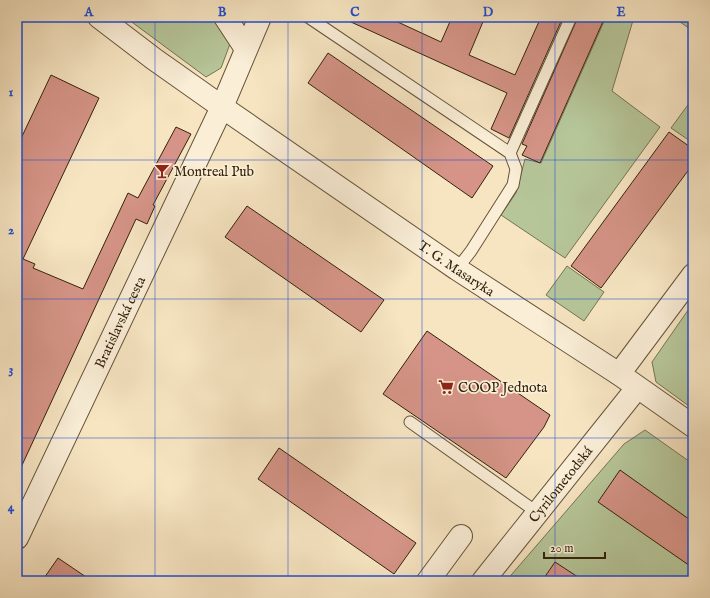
<svg xmlns="http://www.w3.org/2000/svg" width="710" height="598" viewBox="0 0 710 598" font-family="'IM FELL English',serif">
	<style>
		.green { fill: #b6c699; stroke: #757452 }
		.building { fill: #d59487; stroke: #34220b }
		.lines { fill: none; stroke-linecap: round; stroke-linejoin: round }
		.lane-casing { stroke: #655339; stroke-width: 13 }
		.street-casing { stroke: #655339; stroke-width: 24 }
		.lane { stroke: #faeed7; stroke-width: 11 }
		.street { stroke: #faeed7; stroke-width: 22 }
		.grid { fill: none; stroke: #1d4ed8; stroke-width: 1; stroke-opacity: 0.55 }
		.labels { text-anchor: middle; stroke-width: 3.5; stroke-linejoin: round; paint-order: stroke }
		.poi-label { font-size: 14px; fill: #34220b; stroke: #faeed7; text-anchor: start }
		.street-label { font-size: 14px; fill: #34220b; stroke: #faeed7 }
		.neatline { fill: none; stroke: #1d4ed8; stroke-width: 1.5 }
		.grid-label { font-size: 13px; text-anchor: middle; font-weight: bold; fill: #1d4ed8 }
	</style>
	<rect width="100%" height="100%" fill="#f7e5c2"/>
	<filter id="stains"><feTurbulence type="fractalNoise" baseFrequency=".005" numOctaves="4"/><feColorMatrix values="0 0 0 0 .2 0 0 0 0 .09 0 0 0 0 .02 0 0 0 .5 -.17"/></filter>
	<radialGradient id="worn" r=".72"><stop offset=".6" stop-color="#630" stop-opacity="0"/><stop offset="1" stop-color="#630" stop-opacity=".3"/></radialGradient>
	<path class="green" d="M 125,17 L 240,17 L 221,68 L 206,77 Z
		M 606,17 L 634,17 L 612,91 L 660,127 L 565,258 L 501,215 L 516,193 L 525,159 L 541,163 Z
		M 673,17 L 693,17 L 693,31 Z
		M 693,98 L 693,143 L 671,128 Z
		M 567,266 L 604,292 L 584,321 L 546,295 Z
		M 693,303 L 693,409 L 656,382 L 652,362 Z
		M 645,430 L 693,464 L 693,581 L 506,581 L 624,444 Z"/>
	<path class="building" d="M 340,17 L 387,17 L 441,42 L 452,17 L 485,17 L 469,55 L 515,75 L 541,17 L 563,17 L 509,138 L 491,129 L 507,93 Z
		M 578,17 L 605,17 L 540,163 L 522,155 L 527,146 L 522,144 Z
		M 328,53 L 493,166 L 472,198 L 308,83 Z
		M 51,75 L 99,98 L 23,259 L 35,264 L 33,268 L 83,289 L 128,193 L 138,198 L 176,127 L 191,134 L 153,205 L 155,206 L 147,224 L 136,219 L 17,476 L 17,147 Z
		M 669,132 L 693,149 L 693,164 L 601,288 L 571,266 Z
		M 247,206 L 384,300 L 361,332 L 225,237 Z
		M 427,331 L 550,415 L 544,427 L 506,478 L 383,394 Z
		M 279,448 L 416,543 L 394,574 L 258,479 Z
		M 620,470 L 693,522 L 693,568 L 598,502 Z
		M 58,558 L 92,581 L 42,581 Z
		M 555,562 L 584,581 L 542,581 Z"/>
	<g class="lines">
		<defs>
			<path id="lane" d="M 308,17 L 510,153 L 516,169 L 513,185 L 471,251 L 457,269
				M 510,153 L 571,17
				M 410,422 L 538,513"/>
			<g id="street">
				<path id="s1" d="M 99,17 L 154,59 L 222,107 L 457,269 L 619,374 L 693,426"/>
				<path d="M 225,17 L 246,49"/>
				<path d="M 619,374 L 693,275"/>
				<path id="s2" d="M 17,538 L 222,107 L 260,17"/>
				<path d="M 428,581 L 461,536"/>
				<path id="s3" d="M 483,581 L 637,388"/>
			</g>
		</defs>
		<use href="#lane" class="lane-casing"/>
		<use href="#street" class="street-casing"/>
		<use href="#lane" class="lane"/>
		<use href="#street" class="street"/>
	</g>
	<path class="grid" d="M 155,17 L 155,581M 288,17 L 288,581M 422,17 L 422,581M 555,17 L 555,581M 17,160 L 693,160M 17,299 L 693,299M 17,438 L 693,438"/>
	<defs>
		<symbol id="bar-bare" viewBox="-9 -9 18 18"><path d="M-6-5H6L.8 .8V4.5H3.5V6h-7V4.5H-.8V.8Z" fill="#8f2418" stroke="#faeed7" stroke-width="2.5" paint-order="stroke"/></symbol>
		<symbol id="supermarket-bare" viewBox="-9 -9 18 18"><path d="M-6-5.5h2.5l.6 2H6L4.5 2H-2.5L-4.4-4H-6ZM-1.5 3.2a1.3 1.3 0 1 0 .1 0ZM3 3.2a1.3 1.3 0 1 0 .1 0Z" fill="#8f2418" stroke="#faeed7" stroke-width="2.5" paint-order="stroke"/></symbol>
	</defs>
	<g fill-rule="evenodd">
		<use href="#bar-bare" x="151" y="160" width="22" height="22"/>
		<use href="#supermarket-bare" x="435" y="376" width="22" height="22"/>
	</g>
	<g class="labels">
		<g class="poi-label">
			<text x="174" y="176">Montreal Pub</text>
			<text x="458" y="392">COOP Jednota</text>
		</g>
		<g class="street-label">
			<text dy="5" stroke="none"><textPath href="#s1" startOffset="437">T. G. Masaryka</textPath></text>
			<text dy="5" stroke="none"><textPath href="#s2" startOffset="239">Bratislavská cesta</textPath></text>
			<text dy="5" stroke="none"><textPath href="#s3" startOffset="124">Cyrilometodská</textPath></text>
		</g>
	</g>
	<rect width="710" height="598" fill="none" stroke="#f7e5c2" stroke-width="44"/>
	<path d="M544 552v6h61v-6" fill="none" stroke="#34220b" stroke-width="2"/>
	<text x="550" y="552" font-size="12" fill="#34220b" stroke="#faeed7" stroke-width="3" paint-order="stroke">20 m</text>
	<rect x="22" y="22" width="666" height="554" class="neatline"/>
	<g class="grid-label">
		<text x="89" y="16">A</text>
		<text x="222" y="16">B</text>
		<text x="355" y="16">C</text>
		<text x="488" y="16">D</text>
		<text x="621" y="16">E</text>
		<text x="11" y="96">1</text>
		<text x="11" y="234">2</text>
		<text x="11" y="373">3</text>
		<text x="11" y="511">4</text>
	</g>
	<rect width="100%" height="100%" filter="url(#stains)"/>
	<rect width="100%" height="100%" fill="url(#worn)"/>
</svg>
